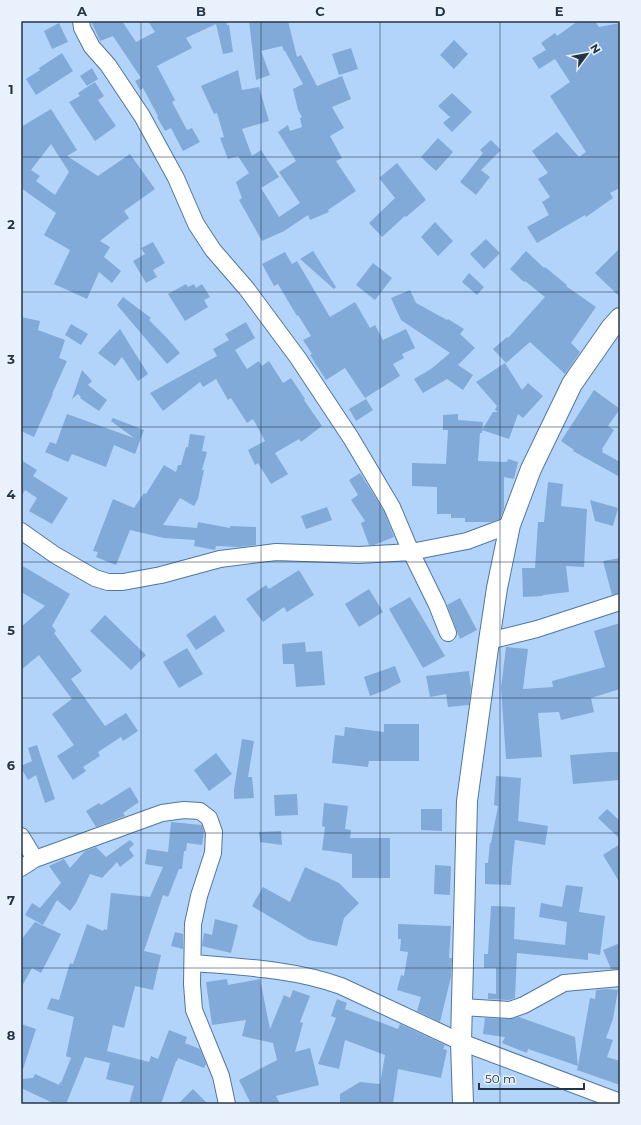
<svg xmlns="http://www.w3.org/2000/svg" width="641" height="1125" viewBox="0 0 641 1125" font-family="Montserrat,sans-serif">
	<style>
		.building { fill: #81aad8; fill-rule: evenodd }
		.lines { fill: none; stroke-linecap: round; stroke-linejoin: round }
		.minor-casing { stroke: #4f77a2; stroke-width: 18 }
		.major-casing { stroke: #4f77a2; stroke-width: 22 }
		.minor { stroke: #fff; stroke-width: 16 }
		.major { stroke: #fff; stroke-width: 20 }
		.grid { fill: none; stroke: #243548; stroke-width: 1; stroke-opacity: 0.55 }
		.neatline { fill: none; stroke: #243548; stroke-width: 1.5 }
		.grid-label { font-size: 13px; text-anchor: middle; font-weight: bold; fill: #243548 }
	</style>
	<rect width="100%" height="100%" fill="#b2d4fa"/>
	<path class="building" d="M 91,21 L 122,21 L 136,42 L 155,32 L 148,21 L 226,21 L 227,25 L 229,25 L 233,52 L 223,54 L 216,24 L 186,38 L 192,48 L 157,66 L 175,100 L 172,102 L 187,130 L 192,128 L 200,142 L 183,151 L 171,128 L 165,131 L 157,117 L 158,116 L 143,88 L 140,90 L 135,81 L 141,78 L 113,36 L 100,41 Z
		M 249,21 L 288,21 L 297,57 L 301,55 L 317,86 L 342,76 L 351,99 L 332,107 L 344,128 L 330,136 L 342,158 L 336,161 L 356,191 L 328,210 L 329,212 L 310,220 L 308,215 L 284,231 L 262,241 L 239,200 L 242,198 L 236,182 L 249,173 L 238,156 L 228,159 L 220,138 L 224,137 L 217,113 L 214,114 L 201,86 L 238,70 L 242,90 L 259,87 L 269,121 L 242,129 L 252,156 L 261,150 L 279,177 L 261,188 L 279,217 L 300,203 L 279,172 L 296,161 L 278,132 L 288,125 L 290,131 L 302,127 L 300,118 L 302,117 L 298,110 L 293,89 L 303,84 L 285,51 L 284,51 L 282,46 L 261,51 L 270,75 L 256,80 Z
		M 578,21 L 595,21 L 599,27 L 620,23 L 620,188 L 610,193 L 613,198 L 586,217 L 585,215 L 537,243 L 527,227 L 549,215 L 542,202 L 550,197 L 538,179 L 548,173 L 532,151 L 557,132 L 579,157 L 586,152 L 550,96 L 570,82 L 555,59 L 539,69 L 532,58 L 546,50 L 541,43 L 555,33 L 557,36 Z
		M 59,23 L 68,42 L 52,49 L 44,31 Z
		M 454,40 L 468,54 L 454,69 L 440,55 Z
		M 351,48 L 358,69 L 339,75 L 332,54 Z
		M 62,53 L 73,71 L 36,95 L 26,79 L 40,70 L 39,68 Z
		M 92,68 L 98,79 L 87,86 L 80,76 Z
		M 95,82 L 104,96 L 98,100 L 116,126 L 95,141 L 69,102 L 80,96 L 78,93 Z
		M 452,93 L 472,112 L 452,132 L 443,123 L 450,117 L 438,106 Z
		M 51,109 L 77,150 L 67,156 L 98,176 L 130,154 L 155,189 L 124,211 L 129,218 L 100,241 L 110,247 L 104,257 L 121,271 L 112,283 L 99,272 L 87,299 L 54,284 L 70,250 L 44,235 L 56,213 L 21,188 L 21,127 ZM 51,144 L 69,172 L 55,195 L 36,181 L 40,176 L 31,170 Z
		M 438,138 L 453,152 L 436,171 L 421,157 Z
		M 491,140 L 501,150 L 481,170 L 490,177 L 476,195 L 460,182 L 483,153 L 480,150 Z
		M 397,163 L 426,200 L 406,217 L 405,216 L 382,237 L 369,223 L 395,198 L 379,178 Z
		M 435,222 L 453,241 L 438,256 L 421,237 Z
		M 486,239 L 500,253 L 484,269 L 470,254 Z
		M 153,242 L 165,263 L 153,270 L 157,277 L 146,283 L 133,261 L 145,254 L 141,248 Z
		M 620,248 L 620,297 L 595,273 Z
		M 313,251 L 336,287 L 334,289 L 300,259 Z
		M 526,251 L 544,268 L 545,267 L 567,285 L 566,286 L 596,307 L 571,343 L 580,352 L 565,374 L 530,342 L 506,363 L 493,349 L 507,337 L 508,338 L 545,297 L 525,281 L 524,282 L 510,269 Z
		M 285,252 L 292,264 L 297,261 L 330,317 L 355,302 L 370,328 L 375,325 L 383,340 L 406,329 L 415,348 L 402,354 L 404,358 L 393,364 L 400,376 L 365,398 L 345,368 L 326,380 L 310,355 L 312,354 L 303,340 L 311,336 L 298,315 L 297,316 L 278,284 L 274,286 L 262,264 Z
		M 373,263 L 392,278 L 375,300 L 356,285 Z
		M 469,273 L 484,287 L 477,295 L 462,282 Z
		M 186,284 L 188,287 L 194,284 L 196,288 L 202,284 L 210,297 L 204,300 L 208,307 L 185,321 L 168,294 Z
		M 410,290 L 416,303 L 447,320 L 448,319 L 464,329 L 460,334 L 475,348 L 458,365 L 473,375 L 463,390 L 447,379 L 423,393 L 414,379 L 431,369 L 450,353 L 401,320 L 391,298 Z
		M 123,297 L 151,318 L 149,320 L 166,337 L 180,353 L 167,364 L 117,305 Z
		M 21,317 L 40,321 L 38,330 L 65,340 L 59,358 L 67,361 L 52,394 L 53,394 L 34,437 L 21,431 Z
		M 246,322 L 255,338 L 235,350 L 247,369 L 259,361 L 262,366 L 269,361 L 283,383 L 291,378 L 305,399 L 304,400 L 322,426 L 301,442 L 299,439 L 275,453 L 288,474 L 271,484 L 258,463 L 255,465 L 248,450 L 265,441 L 253,419 L 247,423 L 231,398 L 228,400 L 216,379 L 203,387 L 200,382 L 163,411 L 150,393 L 217,356 L 213,349 L 229,340 L 225,334 Z
		M 71,324 L 88,334 L 81,345 L 65,335 Z
		M 120,329 L 148,374 L 138,381 L 122,357 L 115,366 L 98,353 Z
		M 505,363 L 522,390 L 528,383 L 543,396 L 523,418 L 518,414 L 509,439 L 482,430 L 493,412 L 498,412 L 495,410 L 497,406 L 476,382 Z
		M 82,370 L 92,381 L 88,385 L 107,400 L 99,411 L 80,398 L 81,397 L 78,394 L 72,399 Z
		M 594,390 L 620,409 L 608,426 L 614,430 L 602,449 L 603,450 L 602,452 L 620,462 L 620,477 L 573,451 L 574,450 L 561,441 Z
		M 366,399 L 373,410 L 356,421 L 349,409 Z
		M 67,414 L 134,438 L 111,421 L 113,418 L 144,430 L 135,454 L 114,445 L 106,467 L 72,454 L 68,462 L 45,452 L 50,442 L 56,444 Z
		M 458,414 L 458,420 L 483,422 L 482,433 L 480,433 L 478,461 L 507,462 L 508,459 L 518,462 L 514,479 L 504,477 L 504,508 L 500,519 L 491,522 L 465,522 L 465,518 L 451,518 L 451,514 L 437,514 L 437,487 L 412,486 L 412,463 L 446,464 L 448,430 L 443,430 L 443,415 Z
		M 190,434 L 205,436 L 202,451 L 207,452 L 202,470 L 204,470 L 198,499 L 194,506 L 180,498 L 163,525 L 197,528 L 198,522 L 230,528 L 230,526 L 256,527 L 256,545 L 240,547 L 216,546 L 215,550 L 194,546 L 195,540 L 164,538 L 130,530 L 116,565 L 96,557 L 98,552 L 93,551 L 113,499 L 134,508 L 144,493 L 146,494 L 164,465 L 176,472 L 178,465 L 181,465 L 186,447 L 188,447 Z
		M 21,460 L 37,470 L 33,476 L 68,498 L 52,524 L 29,511 L 37,498 L 25,490 L 21,497 Z
		M 360,473 L 384,511 L 394,537 L 374,545 L 369,545 L 361,523 L 365,521 L 351,500 L 358,495 L 349,480 Z
		M 548,482 L 563,484 L 561,506 L 587,509 L 584,567 L 566,566 L 569,592 L 543,595 L 543,596 L 523,597 L 522,568 L 535,568 L 538,522 L 544,522 Z
		M 590,500 L 618,508 L 613,526 L 595,521 Z
		M 327,507 L 332,520 L 306,529 L 301,516 Z
		M 620,558 L 620,593 L 612,595 L 603,561 Z
		M 21,565 L 70,594 L 52,626 L 56,631 L 54,633 L 82,671 L 71,679 L 105,726 L 126,713 L 138,731 L 123,741 L 121,737 L 98,752 L 100,756 L 83,767 L 86,771 L 73,780 L 57,756 L 74,745 L 52,714 L 72,699 L 39,655 L 21,670 L 21,627 L 45,606 L 21,592 Z
		M 299,570 L 314,595 L 287,612 L 284,607 L 263,622 L 246,599 L 266,585 L 269,589 Z
		M 369,589 L 383,612 L 359,627 L 345,604 Z
		M 410,597 L 445,656 L 423,668 L 389,609 Z
		M 460,598 L 477,630 L 460,639 L 447,605 Z
		M 105,615 L 146,655 L 131,670 L 90,631 Z
		M 215,615 L 225,631 L 196,650 L 186,635 Z
		M 620,623 L 620,689 L 591,698 L 594,712 L 561,720 L 559,712 L 538,713 L 542,757 L 506,759 L 501,688 L 506,647 L 528,649 L 523,689 L 553,687 L 552,681 L 605,667 L 594,631 Z
		M 305,642 L 306,652 L 322,651 L 325,685 L 296,687 L 294,664 L 283,664 L 282,644 Z
		M 187,648 L 203,674 L 179,688 L 163,662 Z
		M 395,666 L 401,682 L 386,690 L 370,696 L 364,677 Z
		M 469,671 L 471,687 L 469,705 L 448,707 L 446,694 L 430,697 L 426,676 Z
		M 384,724 L 419,724 L 419,761 L 369,761 L 368,767 L 332,763 L 335,735 L 344,736 L 345,727 L 384,732 Z
		M 242,739 L 254,741 L 248,777 L 252,777 L 254,798 L 234,799 L 234,790 Z
		M 37,745 L 55,799 L 45,803 L 36,775 L 28,780 L 21,768 L 21,766 L 32,761 L 28,748 Z
		M 609,752 L 620,752 L 620,780 L 573,784 L 570,755 Z
		M 216,753 L 232,774 L 209,791 L 194,770 Z
		M 496,776 L 521,778 L 518,821 L 548,826 L 545,845 L 515,840 L 512,868 L 511,885 L 485,884 L 485,863 L 488,863 L 490,843 L 491,843 L 498,806 L 494,805 Z
		M 130,787 L 139,802 L 123,813 L 125,816 L 96,827 L 86,811 L 99,803 L 101,805 Z
		M 297,794 L 298,815 L 275,816 L 274,795 Z
		M 324,803 L 348,806 L 345,829 L 351,830 L 350,838 L 390,838 L 390,878 L 352,878 L 352,854 L 322,850 L 325,827 L 322,826 Z
		M 421,809 L 442,809 L 442,831 L 421,830 Z
		M 607,809 L 620,821 L 620,839 L 598,818 Z
		M 171,822 L 202,825 L 204,832 L 202,845 L 187,843 L 186,851 L 184,851 L 182,869 L 179,869 L 168,897 L 163,895 L 144,951 L 161,955 L 153,990 L 135,986 L 124,1028 L 113,1025 L 107,1051 L 149,1062 L 151,1056 L 158,1059 L 169,1030 L 187,1037 L 185,1043 L 200,1049 L 206,1064 L 204,1068 L 178,1058 L 177,1061 L 176,1061 L 161,1104 L 129,1104 L 134,1086 L 106,1079 L 110,1063 L 85,1057 L 66,1104 L 55,1104 L 21,1088 L 21,1079 L 33,1078 L 35,1074 L 59,1085 L 60,1082 L 61,1083 L 71,1058 L 66,1056 L 74,1017 L 47,1009 L 51,998 L 59,1000 L 70,963 L 73,964 L 87,924 L 103,931 L 104,929 L 107,930 L 111,893 L 150,897 L 163,867 L 145,864 L 147,849 L 168,852 Z
		M 281,831 L 282,845 L 260,842 L 259,832 Z
		M 130,840 L 134,844 L 129,849 L 134,856 L 120,867 L 117,862 L 102,878 L 90,874 L 76,903 L 70,911 L 57,900 L 43,925 L 25,915 L 32,903 L 40,908 L 61,883 L 49,866 L 64,859 L 70,868 L 85,851 L 96,847 L 106,857 Z
		M 620,844 L 620,883 L 603,855 Z
		M 435,865 L 451,866 L 450,895 L 434,894 Z
		M 305,867 L 339,883 L 359,903 L 344,918 L 337,946 L 309,940 L 252,906 L 263,887 L 290,902 Z
		M 566,885 L 583,887 L 579,912 L 605,916 L 600,955 L 588,953 L 588,960 L 517,953 L 515,998 L 509,1000 L 488,999 L 488,993 L 496,994 L 496,968 L 484,968 L 484,954 L 488,954 L 491,906 L 515,907 L 514,939 L 565,945 L 567,922 L 539,917 L 541,903 L 562,907 Z
		M 215,919 L 238,925 L 231,953 L 202,946 L 204,933 L 212,935 Z
		M 35,922 L 61,934 L 41,973 L 32,968 L 21,988 L 21,940 Z
		M 398,924 L 451,926 L 449,958 L 452,958 L 451,977 L 440,1022 L 417,1011 L 421,997 L 397,990 L 401,975 L 404,976 L 408,952 L 400,951 L 401,939 L 398,939 Z
		M 175,932 L 183,934 L 183,949 L 171,946 Z
		M 620,943 L 620,969 L 611,969 L 603,950 Z
		M 227,979 L 228,985 L 260,979 L 270,1029 L 284,995 L 290,998 L 293,990 L 310,996 L 300,1022 L 303,1023 L 295,1052 L 310,1048 L 319,1085 L 276,1096 L 280,1104 L 251,1104 L 239,1080 L 277,1060 L 273,1043 L 242,1036 L 246,1020 L 212,1025 L 206,982 Z
		M 608,989 L 618,990 L 613,1019 L 606,1038 L 613,1040 L 607,1057 L 620,1061 L 620,1085 L 577,1070 L 578,1066 L 528,1049 L 527,1053 L 502,1043 L 505,1037 L 483,1034 L 485,1018 L 509,1019 L 519,1017 L 575,1037 L 578,1066 L 590,998 L 595,999 L 596,990 Z
		M 337,999 L 347,1003 L 345,1009 L 398,1029 L 400,1024 L 445,1045 L 443,1049 L 447,1050 L 441,1078 L 398,1069 L 393,1104 L 340,1104 L 340,1094 L 360,1082 L 380,1084 L 385,1055 L 345,1040 L 339,1069 L 318,1064 L 336,1018 L 331,1016 Z
		M 21,1024 L 36,1029 L 23,1069 L 21,1068 Z
		M 193,1089 L 208,1104 L 178,1104 Z"/>
	<g class="lines">
		<defs>
			<path id="minor" d="M 81,21 L 82,28 L 92,47 L 108,65 L 142,116 L 176,178 L 196,224 L 213,250 L 246,288 L 298,358 L 351,438 L 392,507 L 411,552 L 437,605 L 448,633
				M 21,531 L 55,555 L 95,578 L 108,582 L 123,582 L 161,575 L 220,559 L 276,552 L 359,555 L 411,552 L 467,541 L 510,525
				M 489,641 L 537,629 L 620,602
				M 21,836 L 35,859
				M 21,868 L 35,859 L 162,813 L 184,810 L 200,811 L 209,818 L 214,832 L 213,853 L 199,896 L 193,924 L 192,984 L 194,1010 L 221,1076 L 227,1104
				M 193,963 C 243,967 294,969 341,986 L 461,1042 L 620,1102
				M 462,1007 L 510,1010 L 524,1005 L 564,983 L 620,978"/>
			<path id="major" d="M 463,1104 L 461,1042 L 467,801 L 489,641 L 497,588 L 510,525 L 531,469 L 572,384 L 611,328 L 620,318"/>
		</defs>
		<use href="#minor" class="minor-casing"/>
		<use href="#major" class="major-casing"/>
		<use href="#minor" class="minor"/>
		<use href="#major" class="major"/>
	</g>
	<path class="grid" d="M 141,21 L 141,1104M 261,21 L 261,1104M 380,21 L 380,1104M 500,21 L 500,1104M 21,157 L 620,157M 21,292 L 620,292M 21,427 L 620,427M 21,562 L 620,562M 21,698 L 620,698M 21,833 L 620,833M 21,968 L 620,968"/>
	<rect width="641" height="1125" fill="none" stroke="#e9f2fc" stroke-width="44"/>
	<g transform="translate(587 54) rotate(58)" stroke="#e9f2fc" stroke-width="3" paint-order="stroke">
	<path d="M0-3L7 15L0 10L-7 15Z" fill="#243548"/>
	<text y="-6" font-size="11" font-weight="bold" text-anchor="middle" fill="#243548">N</text>
	</g>
	<path d="M479 1083v6h105v-6" fill="none" stroke="#243548" stroke-width="2"/>
	<text x="485" y="1083" font-size="12" fill="#243548" stroke="#e9f2fc" stroke-width="3" paint-order="stroke">50 m</text>
	<rect x="22" y="22" width="597" height="1081" class="neatline"/>
	<g class="grid-label">
		<text x="82" y="16">A</text>
		<text x="201" y="16">B</text>
		<text x="320" y="16">C</text>
		<text x="440" y="16">D</text>
		<text x="559" y="16">E</text>
		<text x="11" y="94">1</text>
		<text x="11" y="229">2</text>
		<text x="11" y="364">3</text>
		<text x="11" y="499">4</text>
		<text x="11" y="635">5</text>
		<text x="11" y="770">6</text>
		<text x="11" y="905">7</text>
		<text x="11" y="1040">8</text>
	</g>
</svg>
